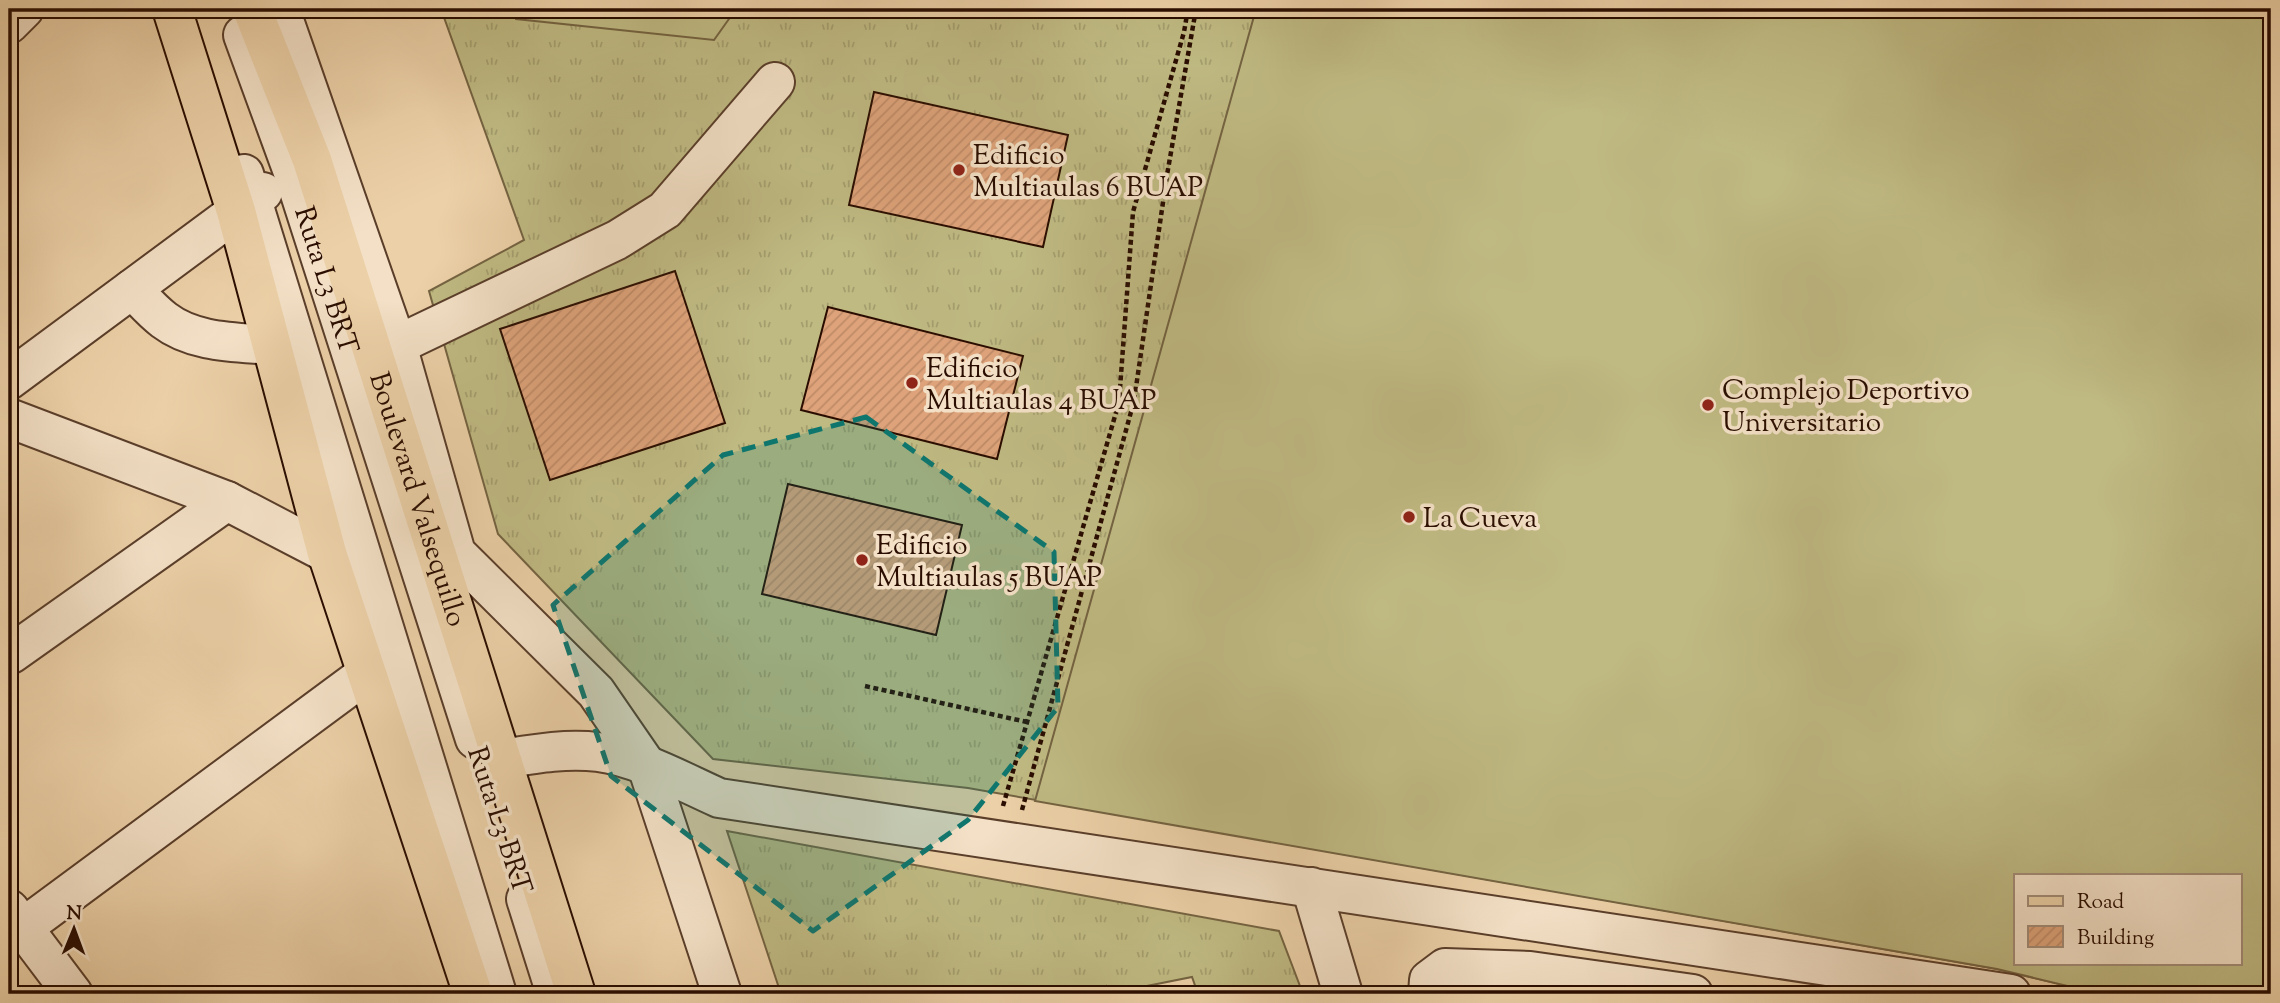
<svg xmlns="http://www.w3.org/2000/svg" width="2280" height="1003" viewBox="0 0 2280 1003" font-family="'Sorts Mill Goudy',serif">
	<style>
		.grass { fill: url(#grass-tufts); stroke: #746341; stroke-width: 2; fill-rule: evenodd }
		.garden { fill: #bfb982; stroke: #746341; stroke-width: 2; fill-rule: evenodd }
		.building { fill: url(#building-hatch); stroke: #2a0d00; stroke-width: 2 }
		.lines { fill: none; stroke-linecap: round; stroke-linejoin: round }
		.minor-casing { stroke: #5a3e2a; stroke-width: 42 }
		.major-casing { stroke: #2a0d00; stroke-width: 42 }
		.path { stroke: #2a0d00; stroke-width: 4.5; stroke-dasharray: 5 3.5; stroke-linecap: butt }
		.minor { stroke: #f3e0c6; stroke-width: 38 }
		.major { stroke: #ecd0a7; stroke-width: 38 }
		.marked { fill: #0f766e; fill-opacity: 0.2; stroke: #0f766e; stroke-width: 5; stroke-dasharray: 14 9; stroke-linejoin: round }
		.poi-dot { fill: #8f2418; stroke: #f3e0c6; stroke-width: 2.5 }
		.labels { text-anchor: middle; stroke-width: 7; stroke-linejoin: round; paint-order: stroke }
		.poi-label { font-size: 28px; fill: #2a0d00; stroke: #f3e0c6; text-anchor: start }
		.street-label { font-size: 28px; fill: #2a0d00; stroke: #f3e0c6 }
	</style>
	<defs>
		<pattern id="grass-tufts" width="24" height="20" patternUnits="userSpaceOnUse" patternTransform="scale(1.75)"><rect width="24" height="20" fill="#bfb982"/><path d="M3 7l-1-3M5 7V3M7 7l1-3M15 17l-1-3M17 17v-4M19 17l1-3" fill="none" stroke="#a49e6e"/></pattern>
		<pattern id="building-hatch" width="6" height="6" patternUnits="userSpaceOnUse" patternTransform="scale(1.75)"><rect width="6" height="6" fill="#dea37a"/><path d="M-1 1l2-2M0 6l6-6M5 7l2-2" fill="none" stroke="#bf8b68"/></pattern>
	</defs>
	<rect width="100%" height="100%" fill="#ecd0a7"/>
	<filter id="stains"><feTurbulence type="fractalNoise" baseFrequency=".00286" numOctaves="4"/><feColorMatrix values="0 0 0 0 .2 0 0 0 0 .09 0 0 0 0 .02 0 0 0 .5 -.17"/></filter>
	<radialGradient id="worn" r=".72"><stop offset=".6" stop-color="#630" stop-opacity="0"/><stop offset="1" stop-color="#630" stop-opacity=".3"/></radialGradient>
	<path class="grass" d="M 441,9 L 2271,9 L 2271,994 L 2101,994 L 1997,969 L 968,788 L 713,759 L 498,534 L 429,291 L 524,240 ZM 2016,875 L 2240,875 L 2240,963 L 2016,963 Z
		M 727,831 L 1279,931 L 1303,994 L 1198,994 L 1192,977 L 1107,994 L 781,994 Z"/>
	<path class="garden" d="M 512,9 L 736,9 L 714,40 L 516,19 Z
		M 1256,9 L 2271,9 L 2271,994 L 2101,994 L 1997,969 L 1035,801 ZM 2240,875 L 2240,963 L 2016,963 L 2016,875 Z"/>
	<path class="building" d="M 874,92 L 1068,135 L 1043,247 L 849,205 Z
		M 675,271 L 725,423 L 550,480 L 500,329 Z
		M 828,307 L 1023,356 L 997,459 L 801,410 Z
		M 788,484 L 962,525 L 936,635 L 762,594 Z
		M 1106,986 L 1109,994 L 1081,994 Z"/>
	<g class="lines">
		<defs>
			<g id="minor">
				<path d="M 280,9 L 397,345 L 456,553 L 596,692 L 647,766 L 722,994"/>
				<path d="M 9,24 L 24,9"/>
				<path id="s1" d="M 243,35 L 293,172 L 475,739"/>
				<path d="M 244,174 L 497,994"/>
				<path d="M 132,289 C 142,299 152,311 164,320 C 194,343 235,342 271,345"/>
				<path d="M 397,345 L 617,240 L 665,210 L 775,82"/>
				<path d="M 9,380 L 263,192"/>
				<path d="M 9,418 L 227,501 L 327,553"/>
				<path d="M 11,654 L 227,501"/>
				<path d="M 502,759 C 533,754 566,748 598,752 C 640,758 681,781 719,798 L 2011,994"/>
				<path d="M 1311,887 L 1343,994"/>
				<path d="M 526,899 L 556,994"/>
				<path d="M 9,909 L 73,994"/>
				<path d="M 9,938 L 366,674"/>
				<path d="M 1428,994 L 1429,980 L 1445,968 L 1530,971 L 1693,994"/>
			</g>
			<g id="major">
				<path d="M 172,9 L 236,211 L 327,553 L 473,994"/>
				<path id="s2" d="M 252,9 L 312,160 L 576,994"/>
			</g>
		</defs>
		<use href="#minor" class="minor-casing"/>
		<use href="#major" class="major-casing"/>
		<path class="path" d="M 865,686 L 1027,722
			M 1003,806 L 1119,402 L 1133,212 L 1184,32 L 1188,9
			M 1022,810 L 1134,401 L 1167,175 L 1196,9"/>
		<use href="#minor" class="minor"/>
		<use href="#major" class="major"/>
	</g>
	<path class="marked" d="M 866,417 L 1054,552 L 1058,707 L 968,820 L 813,931 L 611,776 L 553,605 L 723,455 Z"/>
	<g class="poi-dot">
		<circle cx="959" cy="170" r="7"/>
		<circle cx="912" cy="383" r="7"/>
		<circle cx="1708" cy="405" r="7"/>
		<circle cx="1409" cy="517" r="7"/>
		<circle cx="862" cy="560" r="7"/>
	</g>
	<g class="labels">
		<g class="poi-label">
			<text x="973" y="164">Edificio<tspan x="973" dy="32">Multiaulas 6 BUAP</tspan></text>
			<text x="926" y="377">Edificio<tspan x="926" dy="32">Multiaulas 4 BUAP</tspan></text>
			<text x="1722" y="399">Complejo Deportivo<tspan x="1722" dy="32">Universitario</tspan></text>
			<text x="1423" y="527">La Cueva</text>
			<text x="876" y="554">Edificio<tspan x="876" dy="32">Multiaulas 5 BUAP</tspan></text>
		</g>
		<g class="street-label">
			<text dy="10" stroke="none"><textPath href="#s1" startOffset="259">Ruta L3 BRT</textPath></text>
			<text dy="10" stroke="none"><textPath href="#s2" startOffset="518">Boulevard Valsequillo</textPath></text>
			<text transform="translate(501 820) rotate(72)" y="10">Ruta L3 BRT</text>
		</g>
	</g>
	<rect width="2280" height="1003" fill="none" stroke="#ecd0a7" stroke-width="35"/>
	<rect x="10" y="10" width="2259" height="982" fill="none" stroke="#2a0d00" stroke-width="3.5"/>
	<rect x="18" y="18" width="2245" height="968" fill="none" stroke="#2a0d00" stroke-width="2"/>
	<rect x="2014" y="874" width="228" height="91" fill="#f3e0c6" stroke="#a38c77" stroke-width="2"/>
	<rect x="2028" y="896" width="35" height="10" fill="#ecd0a7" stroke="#a38c77" stroke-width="2"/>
	<text x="2077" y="908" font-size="21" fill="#2a0d00">Road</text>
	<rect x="2028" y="926" width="35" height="21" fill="url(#building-hatch)" stroke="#a38c77" stroke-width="2"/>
	<text x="2077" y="944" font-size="21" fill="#2a0d00">Building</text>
	<g transform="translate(74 929) rotate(1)" stroke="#f3e0c6" stroke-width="5" paint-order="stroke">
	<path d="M0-5L12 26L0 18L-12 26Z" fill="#2a0d00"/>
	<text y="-10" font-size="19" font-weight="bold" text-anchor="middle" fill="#2a0d00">N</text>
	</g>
	<rect width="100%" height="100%" filter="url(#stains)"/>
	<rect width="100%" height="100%" fill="url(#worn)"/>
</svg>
